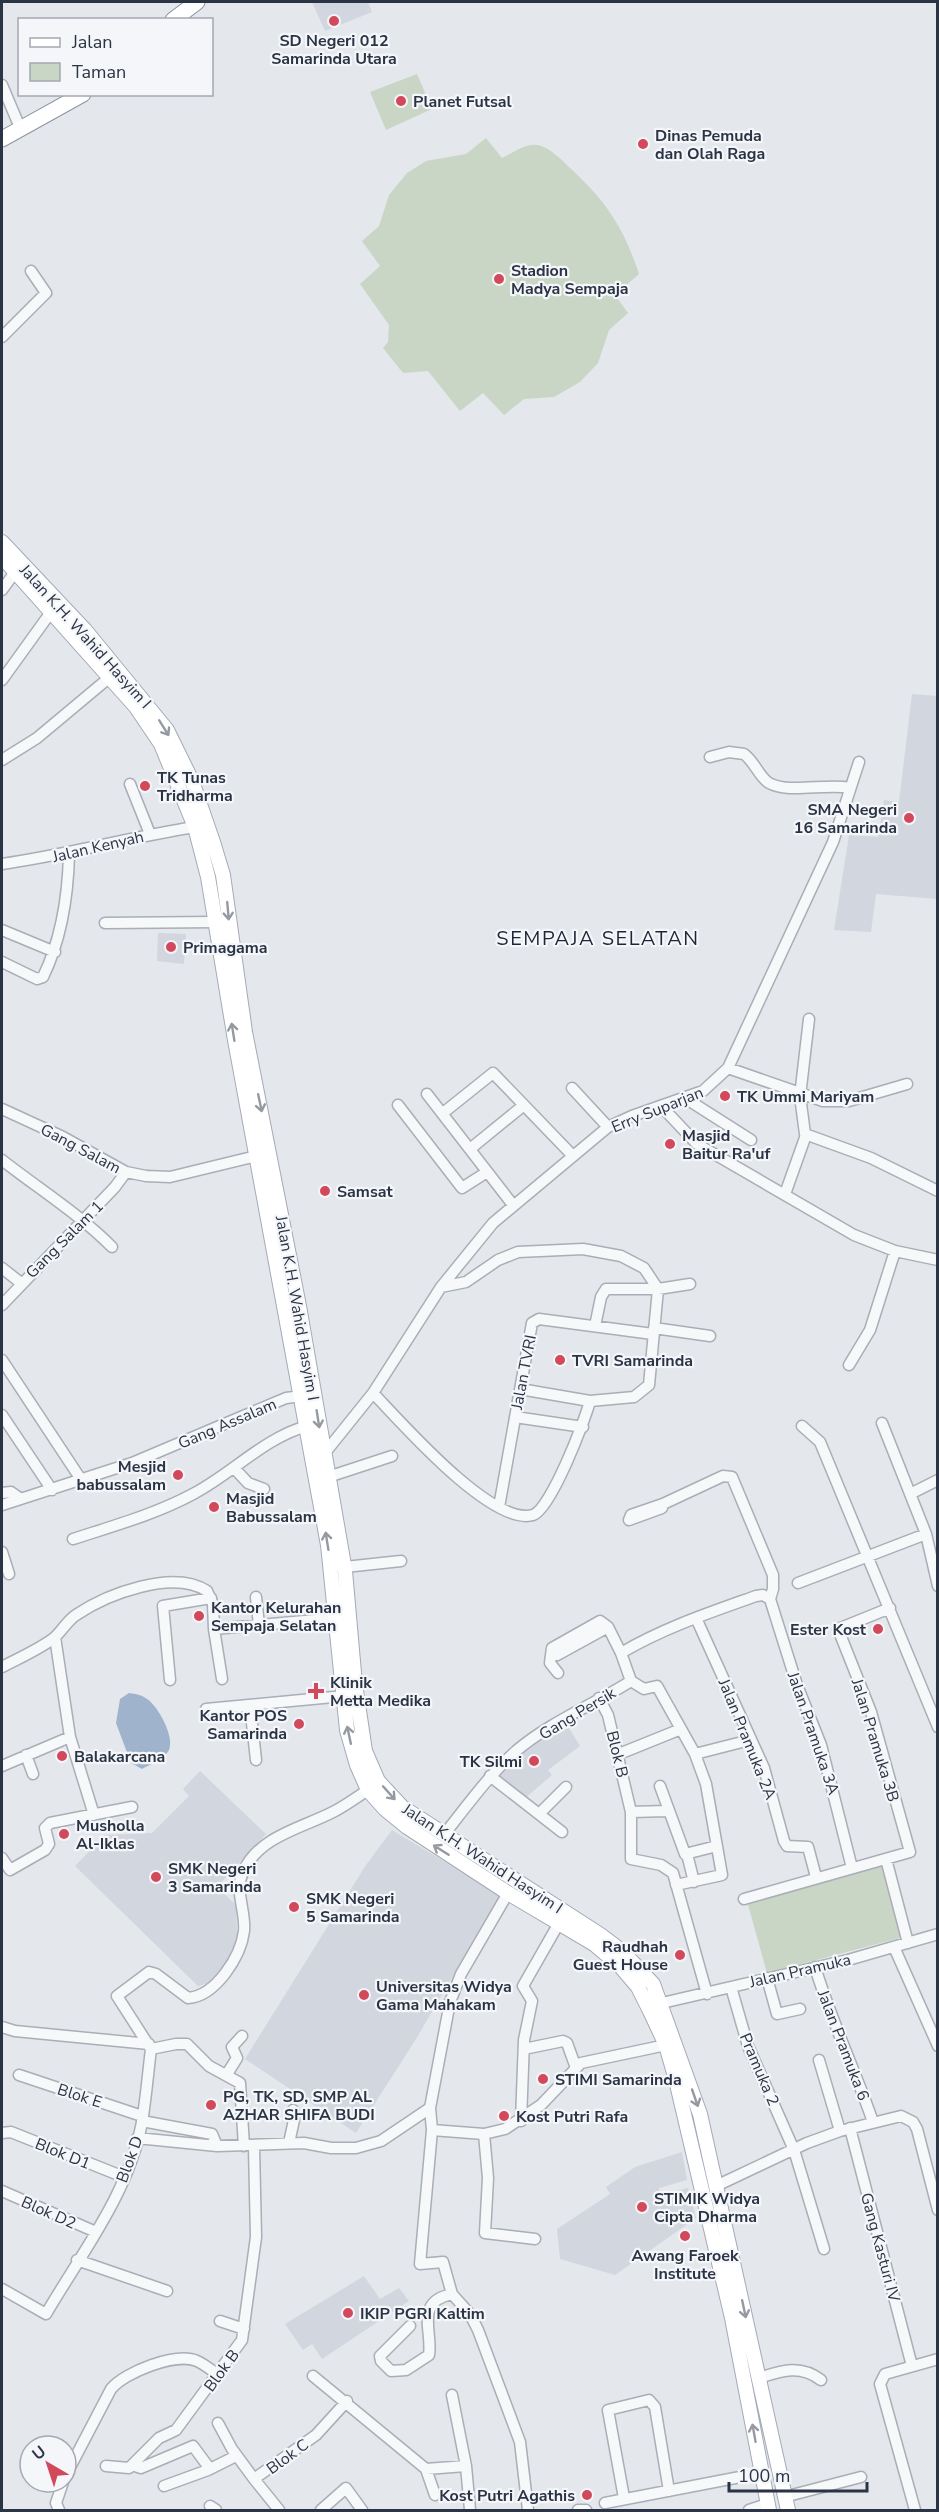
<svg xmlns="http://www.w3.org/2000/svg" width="939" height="2512" viewBox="0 0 939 2512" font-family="'Nunito Sans',sans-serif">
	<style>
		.built { fill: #d2d6de }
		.green { fill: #c9d6c5 }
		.water { fill: #9fb4cc }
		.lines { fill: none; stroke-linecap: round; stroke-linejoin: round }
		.minor-casing { stroke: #a9aeb7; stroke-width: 13 }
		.major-casing { stroke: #a3abb8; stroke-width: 16 }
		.highway-casing { stroke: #8b94a3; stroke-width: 17 }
		.minor { stroke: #f7f8fa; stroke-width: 10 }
		.major { stroke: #fff; stroke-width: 14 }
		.highway { stroke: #fff; stroke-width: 15 }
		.oneway { stroke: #959aa2 }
		.poi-dot { fill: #d1495b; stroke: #f4f6f9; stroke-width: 2 }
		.labels { text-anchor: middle; stroke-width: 4.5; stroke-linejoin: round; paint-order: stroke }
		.poi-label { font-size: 16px; font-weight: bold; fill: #2b3445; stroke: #f4f6f9; text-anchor: start }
		.street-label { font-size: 16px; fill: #2b3445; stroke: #f4f6f9 }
		.quarter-label { font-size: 20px; letter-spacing: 1.5px; fill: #1d2536; stroke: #f4f6f9 }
	</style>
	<rect width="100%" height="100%" fill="#e4e7ec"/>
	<path class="built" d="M 312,2 L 368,2 L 372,12 L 325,31 Z
		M 912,694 L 937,696 L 937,899 L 876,894 L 871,932 L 834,930 L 849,835 L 878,837 L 884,800 L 899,802 Z
		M 158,933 L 186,934 L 184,964 L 157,961 Z
		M 564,1720 L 580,1746 L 548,1770 L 552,1775 L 523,1800 L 493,1776 L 517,1753 Z
		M 200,1771 L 266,1834 L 217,1887 L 236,1905 L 237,1938 L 226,1965 L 209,1983 L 198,1986 L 75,1866 L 105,1835 L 152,1833 L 189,1796 L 183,1789 Z
		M 392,1830 L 500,1895 L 416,2039 L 356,2133 L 245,2059 L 366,1865 Z
		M 682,2152 L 687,2180 L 659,2188 L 660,2195 L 688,2188 L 696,2218 L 615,2275 L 560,2259 L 557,2229 L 610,2194 L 606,2187 L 635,2167 Z
		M 364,2276 L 380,2299 L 399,2288 L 409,2301 L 322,2359 L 312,2344 L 303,2350 L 285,2324 Z"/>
	<path class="green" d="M 417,74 L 432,109 L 386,130 L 370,92 Z
		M 486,138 L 502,158 C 513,153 528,141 541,146 C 551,149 562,160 570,168 C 606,201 624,228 639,274 L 615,295 L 628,313 L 609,330 L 598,363 L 580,382 L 554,397 L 524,399 L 504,415 L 483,393 L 460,411 L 428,371 L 403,373 L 383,348 L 388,342 L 389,325 L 360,284 L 380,266 L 362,241 L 379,226 L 389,195 L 407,173 L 426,161 L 466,154 Z
		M 887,1864 L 911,1935 L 767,1973 L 747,1901 Z"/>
	<path class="water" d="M 129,1693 C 136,1694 142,1695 147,1699 C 158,1706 175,1737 169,1750 C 164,1759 151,1764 142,1769 L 131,1763 L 116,1723 L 120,1699 Z"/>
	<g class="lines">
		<defs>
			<path id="minor" d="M 2,85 L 21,130
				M 2,337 L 46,293 L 31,271
				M 2,590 L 15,572
				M 2,680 L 51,612
				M 710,757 L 729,752 L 744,754 C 755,762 759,777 769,783 C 788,794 826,783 850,788
				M 2,760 L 37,738 L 110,677
				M 130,784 L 150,834
				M 2,864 C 67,855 130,837 195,827
				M 105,923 L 216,922
				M 2,930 L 55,952
				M 2,962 L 37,979 L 43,977 C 62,938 68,897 69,854
				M 809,1019 L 800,1096 L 805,1134 L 871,1158 L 938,1191
				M 728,1068 L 823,1101 L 849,1101 L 907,1084
				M 572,1088 L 608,1127
				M 427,1094 L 513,1205
				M 685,1098 L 751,1140
				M 398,1105 L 462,1188 L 487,1172
				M 661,1106 L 697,1144 L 854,1235 L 895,1251 L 938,1260
				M 2,1109 L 63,1137 L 126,1172 L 146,1176 L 170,1177 L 256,1156
				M 443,1113 L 493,1073 L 573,1156
				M 470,1149 L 524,1105
				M 2,1160 C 39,1189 79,1214 112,1247
				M 785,1194 L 806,1135
				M 2,1268 L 21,1283
				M 2,1305 L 115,1187 L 126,1172
				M 595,1326 L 601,1297 L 606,1289 L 658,1289 L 690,1284
				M 654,1328 L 710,1336
				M 2,1360 L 82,1481
				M 849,1365 L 870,1330 L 895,1251
				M 520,1389 L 590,1401
				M 373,1393 C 400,1421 492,1527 533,1515 C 551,1509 585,1420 590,1401 L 634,1397 L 649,1385 L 658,1289 L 644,1268 L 621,1256 L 583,1249 L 518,1252 L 498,1260 L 466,1282 L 441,1287
				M 2,1415 L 52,1490
				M 515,1417 L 583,1427
				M 882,1423 L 926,1534 L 938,1586
				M 802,1426 L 820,1442 L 938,1727
				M 324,1454 L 373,1393 L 441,1287 L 493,1223 L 608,1127 L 632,1116 L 703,1091 L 728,1068 L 833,842 L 859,762
				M 234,1468 L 248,1483 L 264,1489
				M 328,1477 L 392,1456
				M 2,1493 L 11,1492 L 21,1499
				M 910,1494 L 938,1480
				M 663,1504 L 662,1508 L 629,1520 L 631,1515 L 663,1504 L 723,1476 L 732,1477 L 773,1575 L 773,1589 L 770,1599
				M 2,1505 L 132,1463 L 286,1398 L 302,1396
				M 499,1507 L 532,1323 L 539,1319 L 653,1334
				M 73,1539 C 113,1526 156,1514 193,1494 C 233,1473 264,1438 307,1426
				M 2,1552 L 9,1574
				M 345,1567 L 401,1561
				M 798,1583 L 926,1534
				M 256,1597 L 259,1625
				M 770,1599 L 797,1685 L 821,1745 L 852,1868
				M 696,1618 L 764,1768 L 784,1841 L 787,1846 L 808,1847 L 816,1877
				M 214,1629 L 222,1679
				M 55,1637 L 70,1737 L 94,1815
				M 552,1653 L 557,1655 L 608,1627
				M 2,1667 C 19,1658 38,1650 54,1638 C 62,1631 67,1621 76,1615 C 107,1594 173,1569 207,1591 L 213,1604 L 214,1629 L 338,1618
				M 558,1673 L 550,1663 L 552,1648 L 600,1621 L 608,1627 L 621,1653
				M 170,1680 L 163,1606 L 211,1598
				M 631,1681 L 644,1689 L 657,1686 L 695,1754 L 706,1784 L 722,1875 L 676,1885
				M 599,1698 L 608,1715 L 631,1812 L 631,1859 L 661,1865 L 673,1873 L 707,1994
				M 250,1705 L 256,1760
				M 206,1709 L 344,1696
				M 619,1754 L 681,1729
				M 695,1754 L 750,1740
				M 26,1755 L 33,1774
				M 2,1766 L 70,1737
				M 490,1776 L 562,1832
				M 660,1786 L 685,1854 L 717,1846
				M 631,1812 L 667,1811
				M 539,1814 L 566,1787
				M 443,1836 C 466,1807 488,1776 516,1751 C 550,1722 593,1705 631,1681 L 621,1653 C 663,1628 711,1612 756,1596 L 763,1595 L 770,1599
				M 687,1854 L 694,1882
				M 2,1858 L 10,1870 L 45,1850 L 49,1844 L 45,1828 L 50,1823 L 132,1807
				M 886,1859 L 908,1943
				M 508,1893 L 461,1974 L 450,2002 L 430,2108 L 432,2130 L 420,2264 L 443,2262 L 452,2294 L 470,2314 L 478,2330 L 520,2442 L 528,2510
				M 744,1899 L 910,1852 L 871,1712 L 838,1629 L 890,1608
				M 894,1947 L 938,2046
				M 815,1967 C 831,2020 855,2070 873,2122
				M 767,1978 L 777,2014 L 800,2009
				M 731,1987 L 748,2046 L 794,2150 L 824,2249
				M 662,2003 L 848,1960 L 938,1934
				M 2,2027 L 15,2031 L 149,2044
				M 151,2049 L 176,2044 L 187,2044 L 209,2066 L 240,2083 L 244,2146
				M 524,2049 L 563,2041 L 567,2043 L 576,2068
				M 819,2060 L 840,2131
				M 227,2074 L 237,2058 L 232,2047 L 242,2036
				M 19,2075 L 142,2116
				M 142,2121 L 212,2134 L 217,2146
				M 521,2121 L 524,2040 L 532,2001 L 523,1986 L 559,1923
				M 850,2128 L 912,2366
				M 432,2130 L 484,2134 L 505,2129 L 541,2105 L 581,2063 L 666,2045
				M 2,2133 L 11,2132 L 124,2177
				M 484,2134 L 488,2178 L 485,2233 L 535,2239
				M 137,2138 L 217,2146 L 304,2143 L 331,2148 L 356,2148 L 381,2141 L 430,2108
				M 289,2143 L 294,2120 L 293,2110
				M 716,2186 L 807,2143 L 840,2131 L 901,2116 L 913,2122 L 917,2129 L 938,2210
				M 2,2191 L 96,2232
				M 77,2260 L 167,2291
				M 2,2289 L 46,2314 C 81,2254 129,2193 142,2122 C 146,2098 148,2073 151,2049 L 117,1996 L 149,1972 L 156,1974 L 188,1998 C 216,1996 241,1956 244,1931 C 246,1911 234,1890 243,1872 C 259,1836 302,1828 333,1812 C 345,1806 357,1797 368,1790
				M 220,2321 L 244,2329
				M 410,2326 L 380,2356 L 381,2361 L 391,2371 L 406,2370 L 429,2355 C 433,2331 414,2302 452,2294
				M 313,2376 L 426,2469 L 466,2466 L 470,2510
				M 759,2378 C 781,2371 800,2364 821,2380
				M 452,2395 L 466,2466
				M 218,2423 L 232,2449 L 254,2479
				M 132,2465 L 141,2468 L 193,2446 L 210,2469
				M 106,2466 L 129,2468 L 159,2438 L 176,2430 L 242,2340 L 256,2237 L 254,2147
				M 426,2469 L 435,2495
				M 66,2475 L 111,2389 C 125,2372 176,2352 197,2361 C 204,2364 211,2370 217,2374
				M 164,2486 L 208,2470 L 236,2456
				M 784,2497 L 861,2477
				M 624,2498 L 608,2410 L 649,2400 L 655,2407 L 669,2491
				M 605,2503 L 761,2473
				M 210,2506 L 216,2510
				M 59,2510 L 56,2503 L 63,2482
				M 279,2510 L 254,2479 L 316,2435 L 347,2401
				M 321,2510 L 346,2488 L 362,2510
				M 578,2510 L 586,2510
				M 749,2510 L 767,2504
				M 915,2510 L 880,2384 L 885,2374 L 938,2359"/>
			<path id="major" d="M 2,542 L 85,630 L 167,730 L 192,781 L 213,842 L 223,875 L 245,1032 L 299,1306 L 345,1571 L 355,1684 L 365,1751 L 378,1781 L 402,1807 L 602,1936 L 623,1952 L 653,1984 L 700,2114 L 788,2510
				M 2,557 L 136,707 L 161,744 L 195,827 L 208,877 L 235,1040 L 328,1545 L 347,1730 L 357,1765 L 368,1790 L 385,1809 L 407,1827 L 508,1893 L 594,1944 L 621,1967 L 638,1987 L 650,2011 L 666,2045 L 676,2080 L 732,2318 L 769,2510"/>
			<path id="highway" d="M 173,20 L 197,2
				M 2,139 L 83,94"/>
		</defs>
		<use href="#minor" class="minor-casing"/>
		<use href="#major" class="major-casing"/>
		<use href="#highway" class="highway-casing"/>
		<use href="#minor" class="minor"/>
		<use href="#major" class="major"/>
		<use href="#highway" class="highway"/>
	</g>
	<defs><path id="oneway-shaft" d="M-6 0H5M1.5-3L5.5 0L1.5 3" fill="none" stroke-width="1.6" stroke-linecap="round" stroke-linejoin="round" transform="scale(1.5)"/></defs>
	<g class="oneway">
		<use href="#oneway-shaft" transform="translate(164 728) rotate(58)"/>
		<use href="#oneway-shaft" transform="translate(228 911) rotate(85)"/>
		<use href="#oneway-shaft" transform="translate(233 1032) rotate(-99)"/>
		<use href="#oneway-shaft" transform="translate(260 1103) rotate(78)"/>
		<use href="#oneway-shaft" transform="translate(318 1419) rotate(81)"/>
		<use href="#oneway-shaft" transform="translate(327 1541) rotate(-99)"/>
		<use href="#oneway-shaft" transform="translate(349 1735) rotate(-102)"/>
		<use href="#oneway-shaft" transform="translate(389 1793) rotate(48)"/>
		<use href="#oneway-shaft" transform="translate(441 1850) rotate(-148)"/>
		<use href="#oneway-shaft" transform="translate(695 2098) rotate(71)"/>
		<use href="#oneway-shaft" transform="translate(744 2309) rotate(78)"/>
		<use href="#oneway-shaft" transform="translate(754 2433) rotate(-100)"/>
	</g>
	<g class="poi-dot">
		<circle cx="334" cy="21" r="6"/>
		<circle cx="401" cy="101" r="6"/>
		<circle cx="643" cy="144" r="6"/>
		<circle cx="499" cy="279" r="6"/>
		<circle cx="145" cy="786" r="6"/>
		<circle cx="909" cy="818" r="6"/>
		<circle cx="171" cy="947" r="6"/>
		<circle cx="725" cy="1096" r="6"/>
		<circle cx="670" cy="1144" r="6"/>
		<circle cx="325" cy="1191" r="6"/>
		<circle cx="560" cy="1360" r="6"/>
		<circle cx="178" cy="1475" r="6"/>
		<circle cx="214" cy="1507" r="6"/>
		<circle cx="199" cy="1616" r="6"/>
		<circle cx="878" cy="1629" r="6"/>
		<path d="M313 1682h6v6h6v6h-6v6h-6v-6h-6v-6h6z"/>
		<circle cx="299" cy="1724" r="6"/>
		<circle cx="62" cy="1756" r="6"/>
		<circle cx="534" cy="1761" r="6"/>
		<circle cx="64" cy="1834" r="6"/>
		<circle cx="156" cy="1877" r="6"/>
		<circle cx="294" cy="1907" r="6"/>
		<circle cx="680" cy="1955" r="6"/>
		<circle cx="364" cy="1995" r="6"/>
		<circle cx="543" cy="2079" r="6"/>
		<circle cx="211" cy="2105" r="6"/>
		<circle cx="504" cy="2116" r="6"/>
		<circle cx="642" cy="2207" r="6"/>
		<circle cx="685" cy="2236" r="6"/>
		<circle cx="348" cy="2313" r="6"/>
		<circle cx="587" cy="2495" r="6"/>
	</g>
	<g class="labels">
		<g class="poi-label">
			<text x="334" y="46" text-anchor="middle">SD Negeri 012<tspan x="334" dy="18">Samarinda Utara</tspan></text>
			<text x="413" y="107">Planet Futsal</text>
			<text x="655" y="141">Dinas Pemuda<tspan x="655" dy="18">dan Olah Raga</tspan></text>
			<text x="511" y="276">Stadion<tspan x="511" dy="18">Madya Sempaja</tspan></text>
			<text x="157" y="783">TK Tunas<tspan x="157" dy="18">Tridharma</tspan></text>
			<text x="897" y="815" text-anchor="end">SMA Negeri<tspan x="897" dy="18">16 Samarinda</tspan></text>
			<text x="183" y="953">Primagama</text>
			<text x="737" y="1102">TK Ummi Mariyam</text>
			<text x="682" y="1141">Masjid<tspan x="682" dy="18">Baitur Ra'uf</tspan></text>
			<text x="337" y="1197">Samsat</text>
			<text x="572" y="1366">TVRI Samarinda</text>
			<text x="166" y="1472" text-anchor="end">Mesjid<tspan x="166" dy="18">babussalam</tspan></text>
			<text x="226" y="1504">Masjid<tspan x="226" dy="18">Babussalam</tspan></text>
			<text x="211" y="1613">Kantor Kelurahan<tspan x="211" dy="18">Sempaja Selatan</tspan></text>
			<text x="866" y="1635" text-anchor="end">Ester Kost</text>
			<text x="330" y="1688">Klinik<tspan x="330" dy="18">Metta Medika</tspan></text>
			<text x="287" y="1721" text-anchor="end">Kantor POS<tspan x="287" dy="18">Samarinda</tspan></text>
			<text x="74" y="1762">Balakarcana</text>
			<text x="522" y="1767" text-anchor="end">TK Silmi</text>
			<text x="76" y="1831">Musholla<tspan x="76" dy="18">Al-Iklas</tspan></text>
			<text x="168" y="1874">SMK Negeri<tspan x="168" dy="18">3 Samarinda</tspan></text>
			<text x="306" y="1904">SMK Negeri<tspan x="306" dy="18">5 Samarinda</tspan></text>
			<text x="668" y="1952" text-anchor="end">Raudhah<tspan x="668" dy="18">Guest House</tspan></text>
			<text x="376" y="1992">Universitas Widya<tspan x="376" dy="18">Gama Mahakam</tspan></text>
			<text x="555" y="2085">STIMI Samarinda</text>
			<text x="223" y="2102">PG, TK, SD, SMP AL<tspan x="223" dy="18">AZHAR SHIFA BUDI</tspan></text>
			<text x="516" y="2122">Kost Putri Rafa</text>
			<text x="654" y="2204">STIMIK Widya<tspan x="654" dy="18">Cipta Dharma</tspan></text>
			<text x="685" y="2261" text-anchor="middle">Awang Faroek<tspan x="685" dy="18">Institute</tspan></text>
			<text x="360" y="2319">IKIP PGRI Kaltim</text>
			<text x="575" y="2501" text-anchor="end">Kost Putri Agathis</text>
		</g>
		<g class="street-label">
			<text transform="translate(86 636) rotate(48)" y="6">Jalan K.H. Wahid Hasyim I</text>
			<text transform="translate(98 846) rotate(-13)" y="6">Jalan Kenyah</text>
			<text transform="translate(657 1109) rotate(-22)" y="6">Erry Suparjan</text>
			<text transform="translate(81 1148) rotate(28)" y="6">Gang Salam</text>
			<text transform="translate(64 1239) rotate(-45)" y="6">Gang Salam 1</text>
			<text transform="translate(298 1308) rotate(80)" y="6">Jalan K.H. Wahid Hasyim I</text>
			<text transform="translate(523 1372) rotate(-79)" y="6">Jalan TVRI</text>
			<text transform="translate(227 1423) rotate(-23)" y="6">Gang Assalam</text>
			<text transform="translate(577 1713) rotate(-31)" y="6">Gang Persik</text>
			<text transform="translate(814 1733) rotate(71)" y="6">Jalan Pramuka 3A</text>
			<text transform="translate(748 1739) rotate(68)" y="6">Jalan Pramuka 2A</text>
			<text transform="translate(876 1740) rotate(73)" y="6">Jalan Pramuka 3B</text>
			<text transform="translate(618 1754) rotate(76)" y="6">Blok B</text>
			<text transform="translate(483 1858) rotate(33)" y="6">Jalan K.H. Wahid Hasyim I</text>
			<text transform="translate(800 1970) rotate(-13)" y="6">Jalan Pramuka</text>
			<text transform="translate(844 2045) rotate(69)" y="6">Jalan Pramuka 6</text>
			<text transform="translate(760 2069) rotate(67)" y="6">Pramuka 2</text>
			<text transform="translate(80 2095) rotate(18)" y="6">Blok E</text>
			<text transform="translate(63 2153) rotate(22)" y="6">Blok D1</text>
			<text transform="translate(129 2159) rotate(-70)" y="6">Blok D</text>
			<text transform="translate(49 2212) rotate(24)" y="6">Blok D2</text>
			<text transform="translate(881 2247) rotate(75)" y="6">Gang Kasturi IV</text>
			<text transform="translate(221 2370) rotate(-54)" y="6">Blok B</text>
			<text transform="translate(287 2456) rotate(-36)" y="6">Blok C</text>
		</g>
		<g class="quarter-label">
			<text x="598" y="945">SEMPAJA SELATAN</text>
		</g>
	</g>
	<rect width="939" height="2512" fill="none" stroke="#2b3445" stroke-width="6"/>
	<rect x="18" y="18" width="195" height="78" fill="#f4f6f9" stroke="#a4a8b1" stroke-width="1.5"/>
	<rect x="30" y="38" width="30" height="9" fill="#ffffff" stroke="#a4a8b1" stroke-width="1.5"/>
	<text x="72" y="48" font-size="18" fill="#2b3445">Jalan</text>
	<rect x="30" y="63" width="30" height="18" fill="#c9d6c5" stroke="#a4a8b1" stroke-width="1.5"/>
	<text x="72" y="78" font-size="18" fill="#2b3445">Taman</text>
	<g transform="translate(48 2464) rotate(321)"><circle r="28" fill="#f4f6f9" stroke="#a4a8b1" stroke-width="1.5"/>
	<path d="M0-4.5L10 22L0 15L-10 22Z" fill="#d1495b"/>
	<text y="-9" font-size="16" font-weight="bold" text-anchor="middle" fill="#2b3445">U</text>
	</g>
	<path d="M729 2482v9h138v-9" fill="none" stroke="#2b3445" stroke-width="3"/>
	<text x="738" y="2482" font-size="18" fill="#2b3445" stroke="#f4f6f9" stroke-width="4.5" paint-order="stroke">100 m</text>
</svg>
